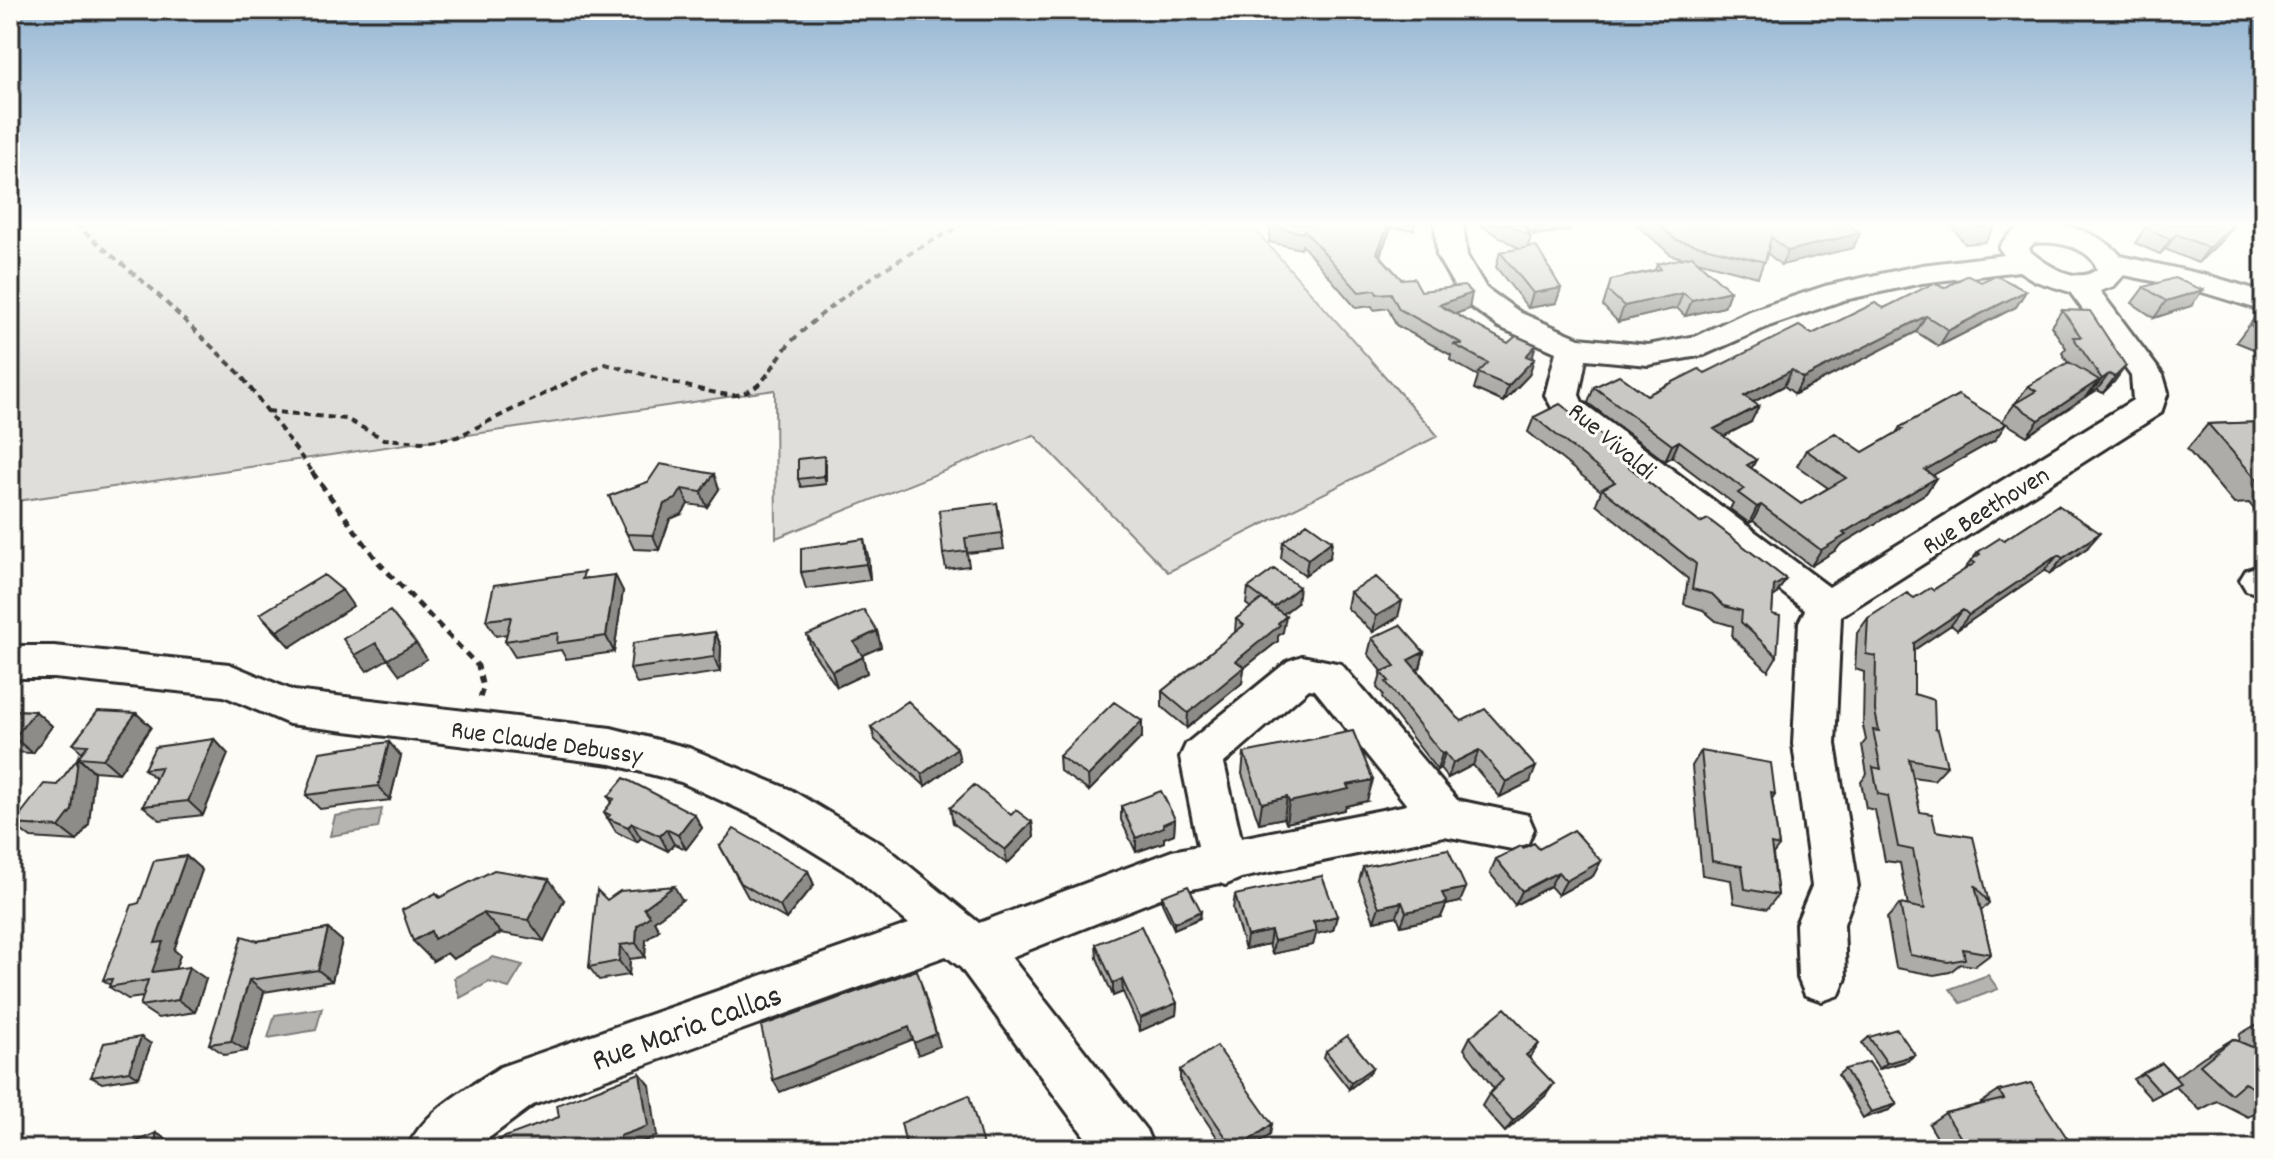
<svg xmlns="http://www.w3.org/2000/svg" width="2274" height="1159" viewBox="0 0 2274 1159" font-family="Dekko,sans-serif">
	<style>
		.green { fill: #dfdeda; stroke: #858482; stroke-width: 2 }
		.water { fill: #b5b4b1; stroke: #7e7d7b; stroke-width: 2 }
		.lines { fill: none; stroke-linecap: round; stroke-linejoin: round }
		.minor-casing { stroke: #2b2b2b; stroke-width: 6 }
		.path-far1 { stroke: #2b2b2b; stroke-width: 4; stroke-dasharray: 7 5; stroke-linecap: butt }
		.path { stroke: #2b2b2b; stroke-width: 5; stroke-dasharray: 8 6; stroke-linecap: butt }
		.minor { fill: #fdfcf7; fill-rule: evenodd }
		.wall { fill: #adaca9; stroke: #2b2b2b; stroke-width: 2 }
		.shaded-wall { fill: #8d8c89; stroke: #2b2b2b; stroke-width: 2 }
		.building { fill: #c9c8c4; stroke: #2b2b2b; stroke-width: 2 }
		.labels { text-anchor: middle; stroke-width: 6; stroke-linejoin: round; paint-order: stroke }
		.street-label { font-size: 26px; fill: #2b2b2b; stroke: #fdfcf7 }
		.near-street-label { font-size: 32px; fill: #2b2b2b; stroke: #fdfcf7 }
	</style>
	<rect width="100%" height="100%" fill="#fdfcf7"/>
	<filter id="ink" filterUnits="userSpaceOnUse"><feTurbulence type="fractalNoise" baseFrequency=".0125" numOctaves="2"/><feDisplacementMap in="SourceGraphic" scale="16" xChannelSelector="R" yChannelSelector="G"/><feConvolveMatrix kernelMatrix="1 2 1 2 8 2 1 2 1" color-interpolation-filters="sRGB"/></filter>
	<g filter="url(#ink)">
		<path class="green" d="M 10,224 L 1250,224 L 1438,436 L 1168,572 L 1034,435 L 776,538 L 775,390 L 10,502 Z"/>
		<path class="water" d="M 382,809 L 378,828 L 330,836 L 335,816 Z
			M 493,957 L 523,965 L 509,988 L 489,982 L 460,998 L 454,978 Z
			M 1988,975 L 1998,989 L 1961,1003 L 1950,989 Z
			M 322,1008 L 316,1030 L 268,1038 L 275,1015 Z"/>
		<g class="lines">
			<defs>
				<path id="minor" d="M 1435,224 L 1463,224 L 1467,256 L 1486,288 L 1521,313 L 1579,338 L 1648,345 L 1696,336 L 1747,312 L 1825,286 L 1922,265 L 2004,255 L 1999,248 C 2020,206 2097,226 2121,256 L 2210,276 L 2264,292 L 2264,311 L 2192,289 L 2124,275 L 2114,286 L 2100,291 L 2163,375 L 2168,392 L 2161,413 L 1841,616 L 1835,744 L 1858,886 L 1844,924 L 1846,978 L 1839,995 L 1822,1001 L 1805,995 L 1798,978 L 1796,924 L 1812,886 L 1793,744 L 1799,622 L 1805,610 L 1557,417 L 1545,395 L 1556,352 L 1499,327 L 1463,301 L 1437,256 ZM 2034,243 C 2055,241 2090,246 2097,269 C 2078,286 2047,265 2031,252 L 2029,248 ZM 2019,271 L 2035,281 L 2070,292 L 2131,376 L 2133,400 L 1829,587 L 1582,402 L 1579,395 L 1586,359 L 1648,365 L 1704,355 L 1769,326 L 1844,300 L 1922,283 Z
					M 2259,566 L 2264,567 L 2264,596 L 2246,590 L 2240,580 L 2246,570 Z
					M 10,646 L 54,646 L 229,664 L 294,691 L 611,728 L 689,748 L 791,790 L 885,846 L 979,923 L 1172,851 L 1198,846 L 1180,757 L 1186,744 L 1288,661 L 1302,656 L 1341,664 L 1457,800 L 1528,815 L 1534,829 L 1528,843 L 1512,849 L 1444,836 L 1241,878 L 1225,885 L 1220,883 L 1173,893 L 1011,957 L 1146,1130 L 1154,1149 L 1094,1149 L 961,968 L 946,956 L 533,1105 L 474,1149 L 407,1149 C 423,1111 467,1089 500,1067 L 909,924 L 853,876 L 759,818 L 681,782 L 611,764 L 289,724 L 224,696 L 54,678 L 10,678 ZM 1309,689 L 1315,690 L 1407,805 L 1241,838 L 1224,763 Z"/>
			</defs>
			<use href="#minor" class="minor-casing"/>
			<path class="path-far1" d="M 75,224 L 152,289 L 240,374 L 314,474
				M 267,411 L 346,419 L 384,439 L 422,442 L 457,437 L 605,364 C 627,369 721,398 736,395 C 766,391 773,360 792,341 C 842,292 902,256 964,224"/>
			<path class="path" d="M 312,472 L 379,563 L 478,666 L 483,688 L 479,701"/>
			<use href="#minor" class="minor"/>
		</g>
		<path class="wall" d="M 1272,224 L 1415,224 L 1414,230 L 1392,228 L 1392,226 L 1380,255 L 1401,279 L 1421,291 L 1469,309 L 1455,314 L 1534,359 L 1529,375 L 1503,402 L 1474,389 L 1478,376 L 1450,360 L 1451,355 L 1396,325 L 1388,308 L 1374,310 L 1372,306 L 1356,308 L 1302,245 L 1301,249 L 1269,242 L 1271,226 Z
			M 1479,224 L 1523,224 L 1531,237 L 1528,247 L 1561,288 L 1556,303 L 1528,308 L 1496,267 L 1500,252 L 1519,249 Z
			M 1523,224 L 1580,224 L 1572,225 L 1571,230 L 1534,235 Z
			M 1636,224 L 1768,224 L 1860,233 L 1853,248 L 1781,265 L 1767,253 L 1758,277 L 1697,261 L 1730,291 L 1724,307 L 1685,316 L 1677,308 L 1618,322 L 1603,306 L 1611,280 L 1655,270 L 1657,264 L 1684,258 L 1671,255 Z
			M 1950,224 L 1994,224 L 1995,226 L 1985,242 L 1965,244 Z
			M 2145,228 L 2223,239 L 2198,263 L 2165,249 L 2160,254 L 2135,243 Z
			M 2144,287 L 2191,306 L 2154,318 L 2132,303 Z
			M 1944,288 L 2026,291 L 2016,307 L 1939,346 L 1916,332 L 1795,394 L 1784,386 L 1753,402 L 1751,422 L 1724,436 L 1752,469 L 1801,504 L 1828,488 L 1797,466 L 1806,450 L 1863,452 L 1896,433 L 1900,427 L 1995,440 L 1933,475 L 1936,478 L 1926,493 L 1840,545 L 1836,550 L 1811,566 L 1753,521 L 1749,523 L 1730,509 L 1733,503 L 1672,457 L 1665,461 L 1588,403 L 1594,387 L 1647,395 L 1705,373 L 1884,308 Z
			M 2263,307 L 2264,348 L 2261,352 L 2236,342 Z
			M 2062,310 L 2126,366 L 2103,393 L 2097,390 L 2089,395 L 2089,394 L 2027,436 L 2002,421 L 2028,386 L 2068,363 L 2062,353 L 2066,348 L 2051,326 Z
			M 1534,417 L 1634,471 L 1700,523 L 1786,579 L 1776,595 L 1773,596 L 1772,614 L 1777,656 L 1768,671 L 1732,637 L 1733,626 L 1716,621 L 1703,610 L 1684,604 L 1688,579 L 1596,504 L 1601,491 L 1528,432 Z
			M 2264,422 L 2264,521 L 2249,503 L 2234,504 L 2187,449 L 2208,424 Z
			M 826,464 L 826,484 L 801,487 L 798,479 Z
			M 648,482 L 719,489 L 707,507 L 688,504 L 682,514 L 670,519 L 659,550 L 634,549 L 609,496 Z
			M 997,503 L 1004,549 L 967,553 L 969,566 L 946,569 L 943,554 Z
			M 2004,540 L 2087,548 L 2050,574 L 2045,570 L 1957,630 L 1951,625 L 1914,650 L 1914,694 L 1935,729 L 1947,766 L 1934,780 L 1912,777 L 1920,812 L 1936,831 L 1989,903 L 1981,911 L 1991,954 L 1975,966 L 1960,964 L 1950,972 L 1934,975 L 1896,968 L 1887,918 L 1900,904 L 1908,906 L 1900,863 L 1885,861 L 1875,810 L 1866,808 L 1861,782 L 1867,774 L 1862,745 L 1866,740 L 1863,726 L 1864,672 L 1855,669 L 1857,633 L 1868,618 L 1933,590 L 1963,571 L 1978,552 Z
			M 1283,542 L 1330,557 L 1305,575 L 1281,558 Z
			M 868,556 L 870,580 L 806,589 L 801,572 Z
			M 586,578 L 623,591 L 614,652 L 566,659 L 561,650 L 515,657 L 505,641 L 507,634 L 496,636 L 486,620 Z
			M 1248,588 L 1297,603 L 1283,614 L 1283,632 L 1278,636 L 1278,641 L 1244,668 L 1242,683 L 1187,728 L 1162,707 L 1162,691 L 1235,633 L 1236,619 L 1251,608 L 1246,604 Z
			M 1350,592 L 1398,617 L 1373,632 L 1347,608 Z
			M 353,606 L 290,647 L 274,630 L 260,614 Z
			M 877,631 L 881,647 L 862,655 L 867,673 L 837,687 L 812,651 L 807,635 Z
			M 715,632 L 721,646 L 720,672 L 637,684 L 630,669 Z
			M 1372,638 L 1424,652 L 1420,668 L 1417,669 L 1457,717 L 1530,782 L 1500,797 L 1473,765 L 1448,778 L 1440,768 L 1437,770 L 1382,698 L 1383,694 L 1377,688 L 1382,671 L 1368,654 Z
			M 10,710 L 35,711 L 52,726 L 33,753 L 10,752 Z
			M 136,713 L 151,727 L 119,773 L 94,771 L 78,757 L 82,752 L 73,744 Z
			M 1142,721 L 1142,737 L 1089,791 L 1060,771 L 1059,756 Z
			M 871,727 L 960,761 L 925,786 L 875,740 Z
			M 214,739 L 228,754 L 203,815 L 160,820 L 143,806 L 156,779 L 144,769 Z
			M 1701,751 L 1775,794 L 1772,799 L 1779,846 L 1773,854 L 1778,895 L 1767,909 L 1734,903 L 1731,880 L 1702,875 L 1692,766 Z
			M 1244,753 L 1367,801 L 1346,806 L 1344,810 L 1286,823 L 1284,818 L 1259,823 L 1242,774 Z
			M 401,756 L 390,800 L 320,809 L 306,795 Z
			M 78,758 L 94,772 L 89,824 L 77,841 L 31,838 L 13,824 L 57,785 Z
			M 608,797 L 694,814 L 702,828 L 686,849 L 674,844 L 668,851 L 641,838 L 637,842 L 616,832 L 604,812 L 612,802 Z
			M 1121,806 L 1175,819 L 1174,834 L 1164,838 L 1164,842 L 1136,852 L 1121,820 Z
			M 950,808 L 1011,815 L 1032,822 L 1034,837 L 1007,864 L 953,823 Z
			M 720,846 L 808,871 L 814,885 L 786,919 L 748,897 Z
			M 1523,848 L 1539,849 L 1601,861 L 1593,876 L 1558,895 L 1550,886 L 1515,905 L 1490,873 L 1496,859 Z
			M 186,856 L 202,870 L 174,950 L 180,955 L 175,969 L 206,979 L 195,1012 L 158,1018 L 140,1006 L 143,997 L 128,999 L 109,987 L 110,985 L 103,980 L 139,903 Z
			M 1363,867 L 1460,902 L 1446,905 L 1441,917 L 1401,926 L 1397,916 L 1374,921 L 1359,881 Z
			M 436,893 L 441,897 L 564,900 L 544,941 L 501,933 L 453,959 L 447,953 L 433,961 Z
			M 1235,895 L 1337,916 L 1333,930 L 1316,934 L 1313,945 L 1272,954 L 1269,944 L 1245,949 L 1233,909 Z
			M 1162,896 L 1201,911 L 1200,918 L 1174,929 L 1162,903 Z
			M 607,900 L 682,900 L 654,921 L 659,930 L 646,940 L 645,957 L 630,959 L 629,975 L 599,980 L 589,967 Z
			M 328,929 L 342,941 L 332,981 L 264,992 L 247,1051 L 225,1055 L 209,1044 L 258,941 Z
			M 1096,944 L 1177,1003 L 1176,1015 L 1140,1031 L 1123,992 L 1113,996 L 1097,958 Z
			M 2264,1020 L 2264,1109 L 2248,1117 L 2217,1101 L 2200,1110 L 2175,1086 L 2151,1099 L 2133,1079 L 2162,1063 L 2175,1077 L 2203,1057 L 2233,1039 L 2239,1042 L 2240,1034 Z
			M 1470,1037 L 1531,1056 L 1529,1058 L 1545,1096 L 1505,1132 L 1482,1106 L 1489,1094 L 1494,1089 L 1464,1049 Z
			M 1869,1037 L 1907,1061 L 1879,1069 L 1862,1043 Z
			M 151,1044 L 139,1077 L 102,1083 L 91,1077 Z
			M 1326,1051 L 1370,1073 L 1349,1089 L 1324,1057 Z
			M 1845,1069 L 1897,1104 L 1889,1110 L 1863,1118 L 1838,1075 Z
			M 1180,1070 L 1270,1135 L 1251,1149 L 1225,1149 L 1180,1082 Z
			M 1999,1091 L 2062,1149 L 1944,1149 L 1929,1124 L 1945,1113 L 1982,1104 L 1981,1103 Z"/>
		<path class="shaded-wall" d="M 1389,224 L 1392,224 L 1392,226 L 1374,268 L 1377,253 Z
			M 1537,224 L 1580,224 L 1572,225 L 1571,230 L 1534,235 Z
			M 2234,224 L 2223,239 L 2198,263 L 2209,248 Z
			M 1860,233 L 1853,248 L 1781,265 L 1788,251 Z
			M 2176,234 L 2165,249 L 2160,254 L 2171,239 Z
			M 1561,288 L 1556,303 L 1528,308 L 1533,293 Z
			M 2203,290 L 2191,306 L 2154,318 L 2166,301 Z
			M 1730,291 L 1724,307 L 1685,316 L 1692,300 Z
			M 2026,291 L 2016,307 L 1939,346 L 1949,330 Z
			M 1472,293 L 1469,309 L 1436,321 L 1439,305 Z
			M 1683,293 L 1677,308 L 1618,322 L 1624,306 Z
			M 1926,316 L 1916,332 L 1795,394 L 1803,378 Z
			M 1536,345 L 1531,361 L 1526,356 Z
			M 1534,359 L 1529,375 L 1503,402 L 1508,386 Z
			M 2126,366 L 2114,382 L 2103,393 L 2115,377 Z
			M 1792,370 L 1784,386 L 1736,411 L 1744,396 Z
			M 2109,374 L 2097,390 L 2089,395 L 2102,379 Z
			M 2099,380 L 2087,396 L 2027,436 L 2039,420 Z
			M 1759,406 L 1751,422 L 1707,445 L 1714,429 Z
			M 2006,424 L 1995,440 L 1914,486 L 1925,470 Z
			M 1679,441 L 1672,457 L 1665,461 L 1672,445 Z
			M 824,456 L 826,464 L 826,484 L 824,476 Z
			M 1756,460 L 1748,475 L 1747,465 Z
			M 1638,463 L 1631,478 L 1629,467 Z
			M 714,474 L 719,489 L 707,507 L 701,492 Z
			M 1936,478 L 1926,493 L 1840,545 L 1836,550 L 1811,566 L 1821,550 L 1843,533 Z
			M 682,489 L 688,504 L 682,514 L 670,519 L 659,550 L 653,535 L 664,504 Z
			M 1761,505 L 1753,521 L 1749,523 L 1757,507 Z
			M 2100,533 L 2087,548 L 2050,574 L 2063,558 Z
			M 864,539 L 868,556 L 870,580 L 866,564 Z
			M 1332,541 L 1330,557 L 1305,575 L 1308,559 Z
			M 2058,555 L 2045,570 L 1957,630 L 1969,615 Z
			M 615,575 L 623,591 L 614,652 L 606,636 Z
			M 1786,579 L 1776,595 L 1765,602 L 1774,586 Z
			M 1299,587 L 1297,603 L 1271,623 L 1274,607 Z
			M 342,590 L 353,606 L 290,647 L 277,631 Z
			M 1402,601 L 1398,617 L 1373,632 L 1376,616 Z
			M 1963,610 L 1951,625 L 1902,658 L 1914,643 Z
			M 1286,616 L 1283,632 L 1278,636 L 1278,641 L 1244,668 L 1242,683 L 1187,728 L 1188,713 L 1236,661 Z
			M 877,631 L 881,647 L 858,657 L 854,642 Z
			M 715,632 L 721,646 L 720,672 L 714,657 Z
			M 376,643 L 388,659 L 367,671 L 355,655 Z
			M 416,643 L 427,659 L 400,675 L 388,659 Z
			M 1424,652 L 1420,668 L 1404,675 L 1408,660 Z
			M 863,657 L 867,673 L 837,687 L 832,671 Z
			M 35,711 L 52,726 L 33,753 L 14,738 Z
			M 136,713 L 151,727 L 119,773 L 103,759 Z
			M 1142,721 L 1142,737 L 1089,791 L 1088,776 Z
			M 214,739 L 228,754 L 203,815 L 188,801 Z
			M 389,742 L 401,756 L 390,800 L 378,786 Z
			M 957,748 L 960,761 L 925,786 L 922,774 Z
			M 1479,750 L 1473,765 L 1448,778 L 1453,763 Z
			M 1445,753 L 1440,768 L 1437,770 L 1442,754 Z
			M 78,758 L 94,772 L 89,824 L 77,841 L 59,827 Z
			M 1536,767 L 1530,782 L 1500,797 L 1506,782 Z
			M 1373,780 L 1367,801 L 1346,806 L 1344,810 L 1286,823 L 1289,802 L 1347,785 Z
			M 1287,797 L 1284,818 L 1259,823 L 1262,803 Z
			M 694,814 L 702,828 L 686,849 L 678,835 Z
			M 1175,819 L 1174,834 L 1164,838 L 1164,842 L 1136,852 L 1136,838 L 1163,824 Z
			M 1032,822 L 1034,837 L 1007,864 L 1005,850 Z
			M 632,823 L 641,838 L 637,842 L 628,827 Z
			M 666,829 L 674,844 L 668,851 L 660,836 Z
			M 186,856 L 202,870 L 174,950 L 180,955 L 170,985 L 152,972 L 155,943 Z
			M 1601,861 L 1593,876 L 1558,895 L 1566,881 Z
			M 808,871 L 814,885 L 786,919 L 780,906 Z
			M 1558,872 L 1550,886 L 1515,905 L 1522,891 Z
			M 549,879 L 564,900 L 544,941 L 528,920 Z
			M 674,886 L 682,900 L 654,921 L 659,930 L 646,940 L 645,957 L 636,943 L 637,926 L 644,908 Z
			M 1466,888 L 1460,902 L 1446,905 L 1441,917 L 1401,926 L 1406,912 L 1442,893 Z
			M 1402,902 L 1397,916 L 1374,921 L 1379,907 Z
			M 1201,911 L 1200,918 L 1174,929 L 1174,923 Z
			M 483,913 L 501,933 L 453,959 L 447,953 L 433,961 L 413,941 L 431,931 Z
			M 1337,916 L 1333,930 L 1316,934 L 1313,945 L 1272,954 L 1274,941 L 1313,922 Z
			M 328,929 L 342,941 L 332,981 L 318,970 Z
			M 1271,931 L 1269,944 L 1245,949 L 1247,936 Z
			M 620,945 L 630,959 L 629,975 L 619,961 Z
			M 189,967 L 206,979 L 195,1012 L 178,1000 Z
			M 1122,979 L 1123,992 L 1113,996 L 1113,983 Z
			M 249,980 L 264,992 L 247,1051 L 231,1041 Z
			M 921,983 L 940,1046 L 918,1055 L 914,1043 Z
			M 1177,1003 L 1176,1015 L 1140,1031 L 1140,1018 Z
			M 909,1027 L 914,1039 L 780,1092 L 773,1080 Z
			M 141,1037 L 151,1044 L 139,1077 L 129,1071 Z
			M 1539,1044 L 1531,1056 L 1518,1067 L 1526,1055 Z
			M 1915,1055 L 1907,1061 L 1879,1069 L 1887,1063 Z
			M 1373,1067 L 1370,1073 L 1349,1089 L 1351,1083 Z
			M 640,1073 L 650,1085 L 657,1136 L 630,1147 L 631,1149 L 616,1149 Z
			M 1554,1084 L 1545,1096 L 1505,1132 L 1513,1121 Z
			M 1897,1104 L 1889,1110 L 1863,1118 L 1871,1112 Z
			M 1272,1124 L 1270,1135 L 1251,1149 L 1238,1149 Z
			M 156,1133 L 176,1144 L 176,1149 L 156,1149 Z
			M 595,1138 L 605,1149 L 566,1149 Z
			M 2071,1144 L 2062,1149 L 2050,1149 Z"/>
		<path class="building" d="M 1272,224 L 1389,224 L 1377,253 L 1401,279 L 1414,278 L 1421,291 L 1464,286 L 1472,293 L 1439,305 L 1508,343 L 1516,336 L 1536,345 L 1526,356 L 1534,359 L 1508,386 L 1478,373 L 1488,363 L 1453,344 L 1463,344 L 1399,309 L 1391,293 L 1377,294 L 1375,290 L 1359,292 L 1304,230 L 1303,233 L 1271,226 Z
			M 1508,224 L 1523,224 L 1531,237 Z
			M 1658,224 L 1848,224 L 1860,233 L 1788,251 L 1771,237 L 1765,262 L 1676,240 Z
			M 1971,224 L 1994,224 L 1995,226 L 1975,228 Z
			M 2150,224 L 2234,224 L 2209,248 L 2176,234 L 2171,239 L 2145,228 Z
			M 1536,246 L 1561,288 L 1533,293 L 1500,252 Z
			M 1692,256 L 1730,291 L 1692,300 L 1683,293 L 1624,306 L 1608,291 L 1611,280 L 1661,269 L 1657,264 Z
			M 1968,275 L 1981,282 L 1996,275 L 2026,291 L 1949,330 L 1926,316 L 1803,378 L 1792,370 L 1744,396 L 1759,406 L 1714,429 L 1756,460 L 1747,465 L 1801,504 L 1846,478 L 1806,450 L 1835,433 L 1863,452 L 1903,429 L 1900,427 L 1958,395 L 2006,424 L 1925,470 L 1936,478 L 1843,533 L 1846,535 L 1821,550 L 1761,505 L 1757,507 L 1738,493 L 1744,489 L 1679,441 L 1672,445 L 1594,387 L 1619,375 L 1647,395 L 1699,369 L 1705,373 L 1799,326 L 1812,334 L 1875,303 L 1884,308 L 1934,283 L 1944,288 Z
			M 2174,278 L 2203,290 L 2166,301 L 2144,287 Z
			M 2263,307 L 2264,307 L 2264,331 L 2250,325 Z
			M 2062,310 L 2090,311 L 2126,366 L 2115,377 L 2109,374 L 2102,379 L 2073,337 L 2081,337 Z
			M 2069,362 L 2099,380 L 2039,420 L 2014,404 L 2036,391 L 2028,386 Z
			M 1560,404 L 1638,463 L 1629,467 L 1700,523 L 1708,519 L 1786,579 L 1774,586 L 1772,614 L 1780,616 L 1777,656 L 1741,622 L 1742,611 L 1724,606 L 1712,594 L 1692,589 L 1696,564 L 1602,489 L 1615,482 L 1534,417 Z
			M 2264,422 L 2264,479 L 2257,480 L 2208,424 Z
			M 824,456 L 824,476 L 798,479 L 798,459 Z
			M 660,464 L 714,474 L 701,492 L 682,489 L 676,499 L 664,504 L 653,535 L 627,534 L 609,496 L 648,482 Z
			M 997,503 L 1002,533 L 965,538 L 967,551 L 943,554 L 939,510 Z
			M 2058,505 L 2100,533 L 2063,558 L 2058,555 L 1969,615 L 1963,610 L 1914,643 L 1914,694 L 1934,700 L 1935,729 L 1938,730 L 1947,766 L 1909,759 L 1920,812 L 1932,814 L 1936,831 L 1973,837 L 1989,903 L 1975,885 L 1991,954 L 1963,949 L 1965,959 L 1948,962 L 1910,955 L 1900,904 L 1925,909 L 1913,850 L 1898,847 L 1888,796 L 1878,794 L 1873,767 L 1881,769 L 1873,730 L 1879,731 L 1875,711 L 1876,656 L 1866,654 L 1868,618 L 1907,593 L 1914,598 L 1930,588 L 1933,590 L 1975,563 L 1971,560 L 1980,554 L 1978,552 L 2000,538 L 2004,540 Z
			M 1307,523 L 1332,541 L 1308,559 L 1283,542 Z
			M 864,539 L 866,564 L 801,572 L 801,548 Z
			M 1274,569 L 1299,587 L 1274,607 L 1248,588 Z
			M 584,572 L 582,579 L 615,575 L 606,636 L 557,643 L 558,633 L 505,641 L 511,617 L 486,620 L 494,585 Z
			M 324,575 L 342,590 L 277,631 L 260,614 Z
			M 1376,577 L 1402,601 L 1376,616 L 1350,592 Z
			M 1262,599 L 1286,616 L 1278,623 L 1280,625 L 1236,661 L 1244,667 L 1188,713 L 1162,691 L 1244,625 L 1236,619 Z
			M 864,610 L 877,631 L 854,642 L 863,657 L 832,671 L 807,635 Z
			M 390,611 L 416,643 L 388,659 L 376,643 L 355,655 L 343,639 Z
			M 1400,625 L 1424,652 L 1408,660 L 1457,717 L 1462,721 L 1485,709 L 1536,767 L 1506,782 L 1479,750 L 1453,763 L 1445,753 L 1442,754 L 1386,682 L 1389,681 L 1381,672 L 1395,666 L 1372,638 Z
			M 715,632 L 714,657 L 630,669 L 633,643 Z
			M 908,701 L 957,748 L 922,774 L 871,727 Z
			M 1114,702 L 1142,721 L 1088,776 L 1059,756 Z
			M 10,710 L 35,711 L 14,738 L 10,737 Z
			M 98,711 L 136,713 L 103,759 L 78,757 L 88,745 L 73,744 Z
			M 1353,731 L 1373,780 L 1347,785 L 1349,789 L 1289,802 L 1287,797 L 1262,803 L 1244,753 Z
			M 214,739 L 188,801 L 143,806 L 161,767 L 144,769 L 155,747 Z
			M 389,742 L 378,786 L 306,795 L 320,752 Z
			M 1701,751 L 1771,763 L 1775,794 L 1771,793 L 1779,846 L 1771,844 L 1778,895 L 1745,889 L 1742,866 L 1712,861 Z
			M 78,758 L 72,810 L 59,827 L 13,824 L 44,784 L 57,785 Z
			M 624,778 L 694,814 L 678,835 L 666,829 L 660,836 L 632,823 L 628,827 L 607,818 L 610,815 L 604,812 L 614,799 L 608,797 Z
			M 974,785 L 1011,815 L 1016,810 L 1032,822 L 1005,850 L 950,808 Z
			M 1161,791 L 1175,819 L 1163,824 L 1164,827 L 1136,838 L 1121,806 Z
			M 734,829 L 808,871 L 780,906 L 741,883 L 720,846 Z
			M 1574,830 L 1601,861 L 1566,881 L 1558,872 L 1522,891 L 1496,859 L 1521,846 L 1523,848 L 1534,843 L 1539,849 Z
			M 1448,849 L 1466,888 L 1442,893 L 1447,903 L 1406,912 L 1402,902 L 1379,907 L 1363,867 Z
			M 186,856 L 155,943 L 163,942 L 152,972 L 189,967 L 178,1000 L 140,1006 L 148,980 L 109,987 L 112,979 L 103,980 L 132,905 L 139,903 L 154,861 Z
			M 494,870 L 549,879 L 528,920 L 483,913 L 434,939 L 431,931 L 413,941 L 402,910 L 436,893 L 439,898 Z
			M 1322,876 L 1337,916 L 1313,922 L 1317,931 L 1296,936 L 1274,941 L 1271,931 L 1247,936 L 1235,895 Z
			M 674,886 L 644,908 L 650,916 L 637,926 L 636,943 L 620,945 L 619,961 L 589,967 L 597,890 L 607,900 L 620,891 Z
			M 1188,886 L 1201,911 L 1174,923 L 1162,896 Z
			M 1141,926 L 1177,1003 L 1140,1018 L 1122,979 L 1113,983 L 1096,944 Z
			M 328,929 L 318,970 L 249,980 L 231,1041 L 209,1044 L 242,936 L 258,941 Z
			M 917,970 L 936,1034 L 914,1043 L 909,1027 L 773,1080 L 761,1026 Z
			M 1505,1008 L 1539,1044 L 1526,1055 L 1554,1084 L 1513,1121 L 1489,1094 L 1503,1080 L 1470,1037 Z
			M 1897,1029 L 1915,1055 L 1887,1063 L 1869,1037 Z
			M 1347,1036 L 1373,1067 L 1351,1083 L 1326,1051 Z
			M 141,1037 L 129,1071 L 91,1077 L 104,1043 Z
			M 2233,1039 L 2264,1052 L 2264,1093 L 2244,1083 L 2231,1094 L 2200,1065 Z
			M 1217,1046 L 1272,1124 L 1238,1149 L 1234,1149 L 1180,1070 Z
			M 1869,1062 L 1897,1104 L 1871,1112 L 1845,1069 Z
			M 2162,1063 L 2180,1083 L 2161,1093 L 2143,1073 Z
			M 640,1073 L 648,1126 L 620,1136 L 621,1147 L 616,1149 L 597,1149 L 595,1138 L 566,1149 L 491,1149 L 502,1138 L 559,1117 L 557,1105 Z
			M 2031,1083 L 2071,1144 L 2050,1149 L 2034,1149 L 2031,1145 L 2014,1149 L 1968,1149 L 1945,1113 L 2004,1099 L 1999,1091 Z
			M 969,1095 L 984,1149 L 907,1149 L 901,1123 Z
			M 156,1133 L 156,1149 L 119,1149 Z"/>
	</g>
	<linearGradient id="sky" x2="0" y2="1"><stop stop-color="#93b4d2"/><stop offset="0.58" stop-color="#fefefb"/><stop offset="1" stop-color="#fefefb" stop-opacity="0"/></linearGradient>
	<rect width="2274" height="386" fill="url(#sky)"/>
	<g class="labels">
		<g class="street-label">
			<text transform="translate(1613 440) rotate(40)" y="9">Rue Vivaldi</text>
			<text transform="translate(1985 509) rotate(-32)" y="9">Rue Beethoven</text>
			<text transform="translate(547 741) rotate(8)" y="9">Rue Claude Debussy</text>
		</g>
		<g class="near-street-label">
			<text transform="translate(686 1026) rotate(-20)" y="11">Rue Maria Callas</text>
		</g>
	</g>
	<rect width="2274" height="1159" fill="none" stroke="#fdfcf7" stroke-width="40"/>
	<rect x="20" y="20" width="2234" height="1119" fill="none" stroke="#2b2b2b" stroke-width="3" filter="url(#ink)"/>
</svg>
